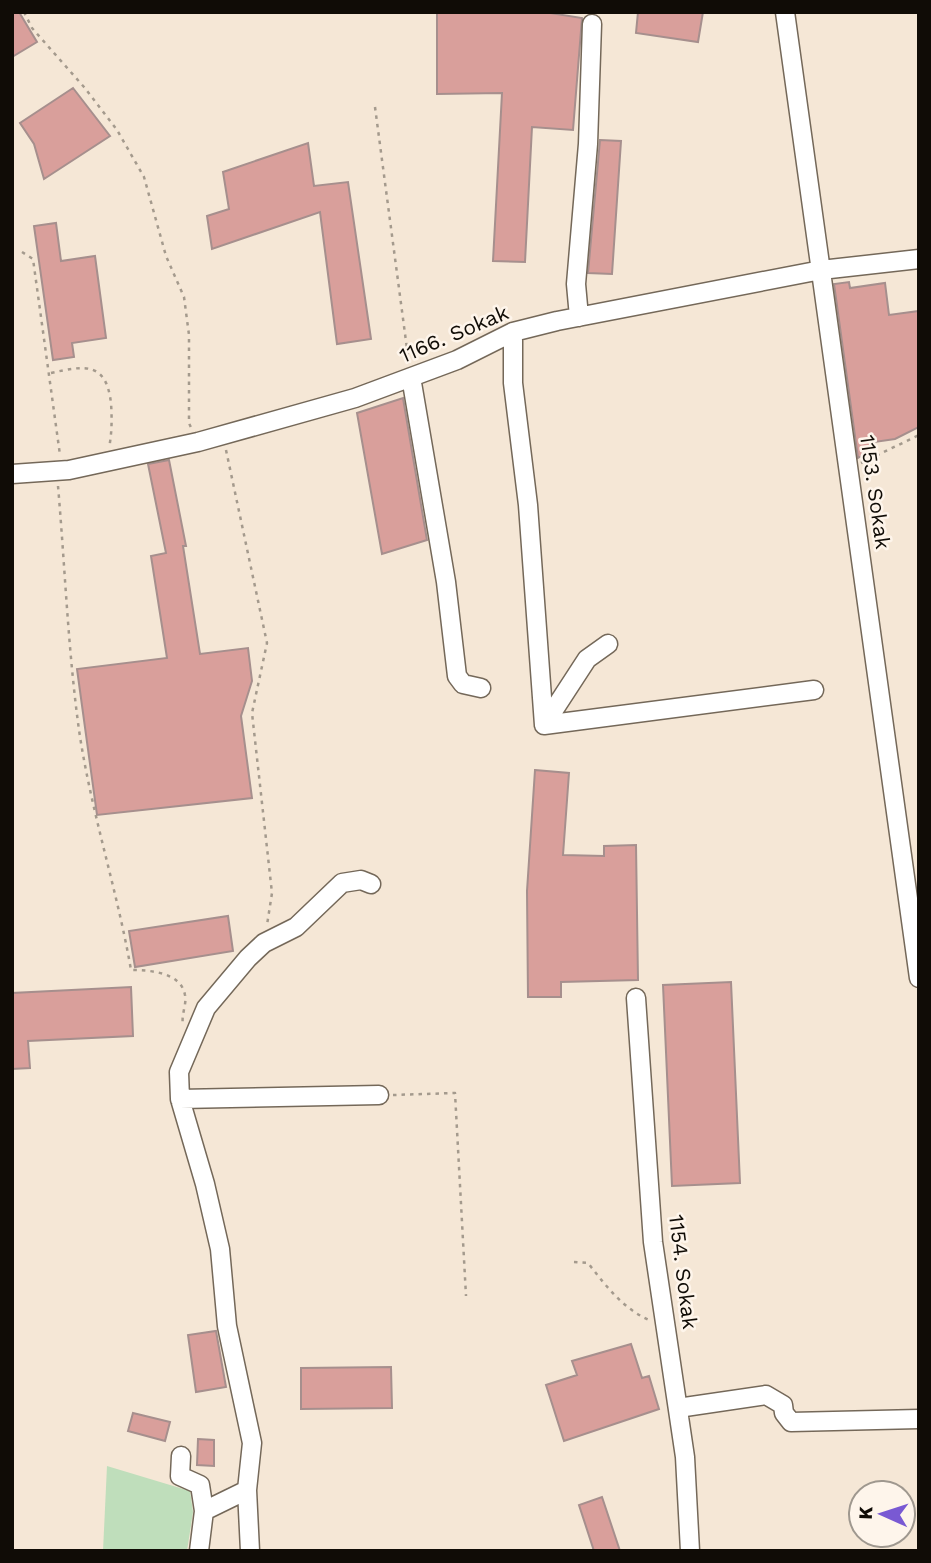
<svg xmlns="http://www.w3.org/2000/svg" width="931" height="1563" viewBox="0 0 931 1563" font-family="'Work Sans',sans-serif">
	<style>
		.green { fill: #bfdebb }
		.building { fill: #d99f9b; stroke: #a68f8d; stroke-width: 2 }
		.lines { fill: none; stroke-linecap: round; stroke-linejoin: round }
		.minor-casing { stroke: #746859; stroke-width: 21 }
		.path { stroke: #a49a8d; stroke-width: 2.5; stroke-dasharray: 3.5 5; stroke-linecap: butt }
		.minor { stroke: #fff; stroke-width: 18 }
		.labels { text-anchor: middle; stroke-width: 5; stroke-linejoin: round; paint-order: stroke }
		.street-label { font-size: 21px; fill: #100c06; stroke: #fef5eb }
	</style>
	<rect width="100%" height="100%" fill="#f5e7d6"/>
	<path class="green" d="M 107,1466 L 190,1491 L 193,1512 L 187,1551 L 103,1551 Z"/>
	<path class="building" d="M 12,12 L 19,12 L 37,42 L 12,57 Z
		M 437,12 L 544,12 L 582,18 L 573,130 L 532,127 L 525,262 L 493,261 L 502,93 L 437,94 Z
		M 638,12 L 703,12 L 698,42 L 636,33 Z
		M 73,88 L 110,136 L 44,179 L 34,144 L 20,123 Z
		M 600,140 L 621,141 L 612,274 L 588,273 Z
		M 308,143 L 314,186 L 348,182 L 371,339 L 337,344 L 320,212 L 212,249 L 207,216 L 229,209 L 223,172 Z
		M 56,223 L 61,261 L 95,256 L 106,338 L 72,343 L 74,357 L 53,360 L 34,226 Z
		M 849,282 L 850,288 L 885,283 L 889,315 L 919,311 L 919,427 L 895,439 L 874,442 L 875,448 L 858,458 L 834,284 Z
		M 403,398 L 427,540 L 382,554 L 357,413 Z
		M 169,460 L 186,546 L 183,546 L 200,654 L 248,648 L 252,681 L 241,716 L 252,798 L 97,815 L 77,669 L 167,658 L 151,556 L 166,553 L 148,464 Z
		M 535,770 L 569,773 L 563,855 L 604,856 L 604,846 L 636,845 L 638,980 L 561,982 L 561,997 L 528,997 L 527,891 Z
		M 228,916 L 233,951 L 135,967 L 129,931 Z
		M 731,982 L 740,1183 L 672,1186 L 663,985 Z
		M 131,987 L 133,1036 L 28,1041 L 30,1068 L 12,1069 L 12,993 Z
		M 216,1331 L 226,1387 L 196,1392 L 188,1335 Z
		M 631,1344 L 642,1378 L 649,1376 L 659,1409 L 564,1441 L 546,1385 L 577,1375 L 572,1361 Z
		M 391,1367 L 392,1408 L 301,1409 L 301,1368 Z
		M 133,1413 L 170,1422 L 165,1441 L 128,1431 Z
		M 198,1439 L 214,1440 L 214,1466 L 197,1465 Z
		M 602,1497 L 620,1551 L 594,1551 L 579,1505 Z"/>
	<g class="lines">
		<defs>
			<path id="minor" d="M 785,12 L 919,978
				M 579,317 L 576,284 L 588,144 L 592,24
				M 513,332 L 513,383 L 528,505 L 544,725 L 814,690
				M 411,377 L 446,582 L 457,676 L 463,684 L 481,688
				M 12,474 L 69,470 L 198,442 L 355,398 L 457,360 L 513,332 L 557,321 L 821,270 L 919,259
				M 544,725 L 587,659 L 608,644
				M 636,998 L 653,1242 L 685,1457 L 690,1551
				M 180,1099 L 379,1095
				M 678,1408 L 766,1395 L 783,1405 L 784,1413 L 791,1422 L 919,1419
				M 181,1456 L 180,1476 L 200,1485 L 204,1511 L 247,1490
				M 199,1551 L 204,1511
				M 250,1551 L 247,1490 L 252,1443 L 227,1326 L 220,1249 L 205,1184 L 180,1099 L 179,1072 L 206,1008 L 248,958 L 264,943 L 296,927 L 342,883 L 361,880 L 371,884"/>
		</defs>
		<use href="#minor" class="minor-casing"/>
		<path class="path" d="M 24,12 L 32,28 L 84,87 L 117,130 L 144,177 L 166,256 L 184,297 L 189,335 L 189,423 L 192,430
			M 375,107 L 409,364
			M 22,252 L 33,259 L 60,455
			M 51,373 C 86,365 106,362 111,403 C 112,418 112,433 109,448
			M 226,450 L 267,643 L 252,713 L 272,893 L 267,925
			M 861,463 L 919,435
			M 58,486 C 65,567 68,650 79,730 C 91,812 117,889 131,970 C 149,970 181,972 185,995 C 187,1004 181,1015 183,1024
			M 393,1095 L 455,1093 L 466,1296
			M 574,1262 L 588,1263 C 606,1286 623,1309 651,1321"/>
		<use href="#minor" class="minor"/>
	</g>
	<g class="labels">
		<g class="street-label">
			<text transform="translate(454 334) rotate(-23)" y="7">1166. Sokak</text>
			<text transform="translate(875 492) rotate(82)" y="7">1153. Sokak</text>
			<text transform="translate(683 1272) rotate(83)" y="7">1154. Sokak</text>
		</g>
	</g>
	<rect width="931" height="1563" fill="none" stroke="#100c06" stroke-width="28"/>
	<g transform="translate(882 1514) rotate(273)"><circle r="33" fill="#fef5eb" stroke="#9f988f" stroke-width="2"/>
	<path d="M0-5L12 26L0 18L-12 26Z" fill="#7959d3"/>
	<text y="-10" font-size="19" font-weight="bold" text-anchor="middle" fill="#100c06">K</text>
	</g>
</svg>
